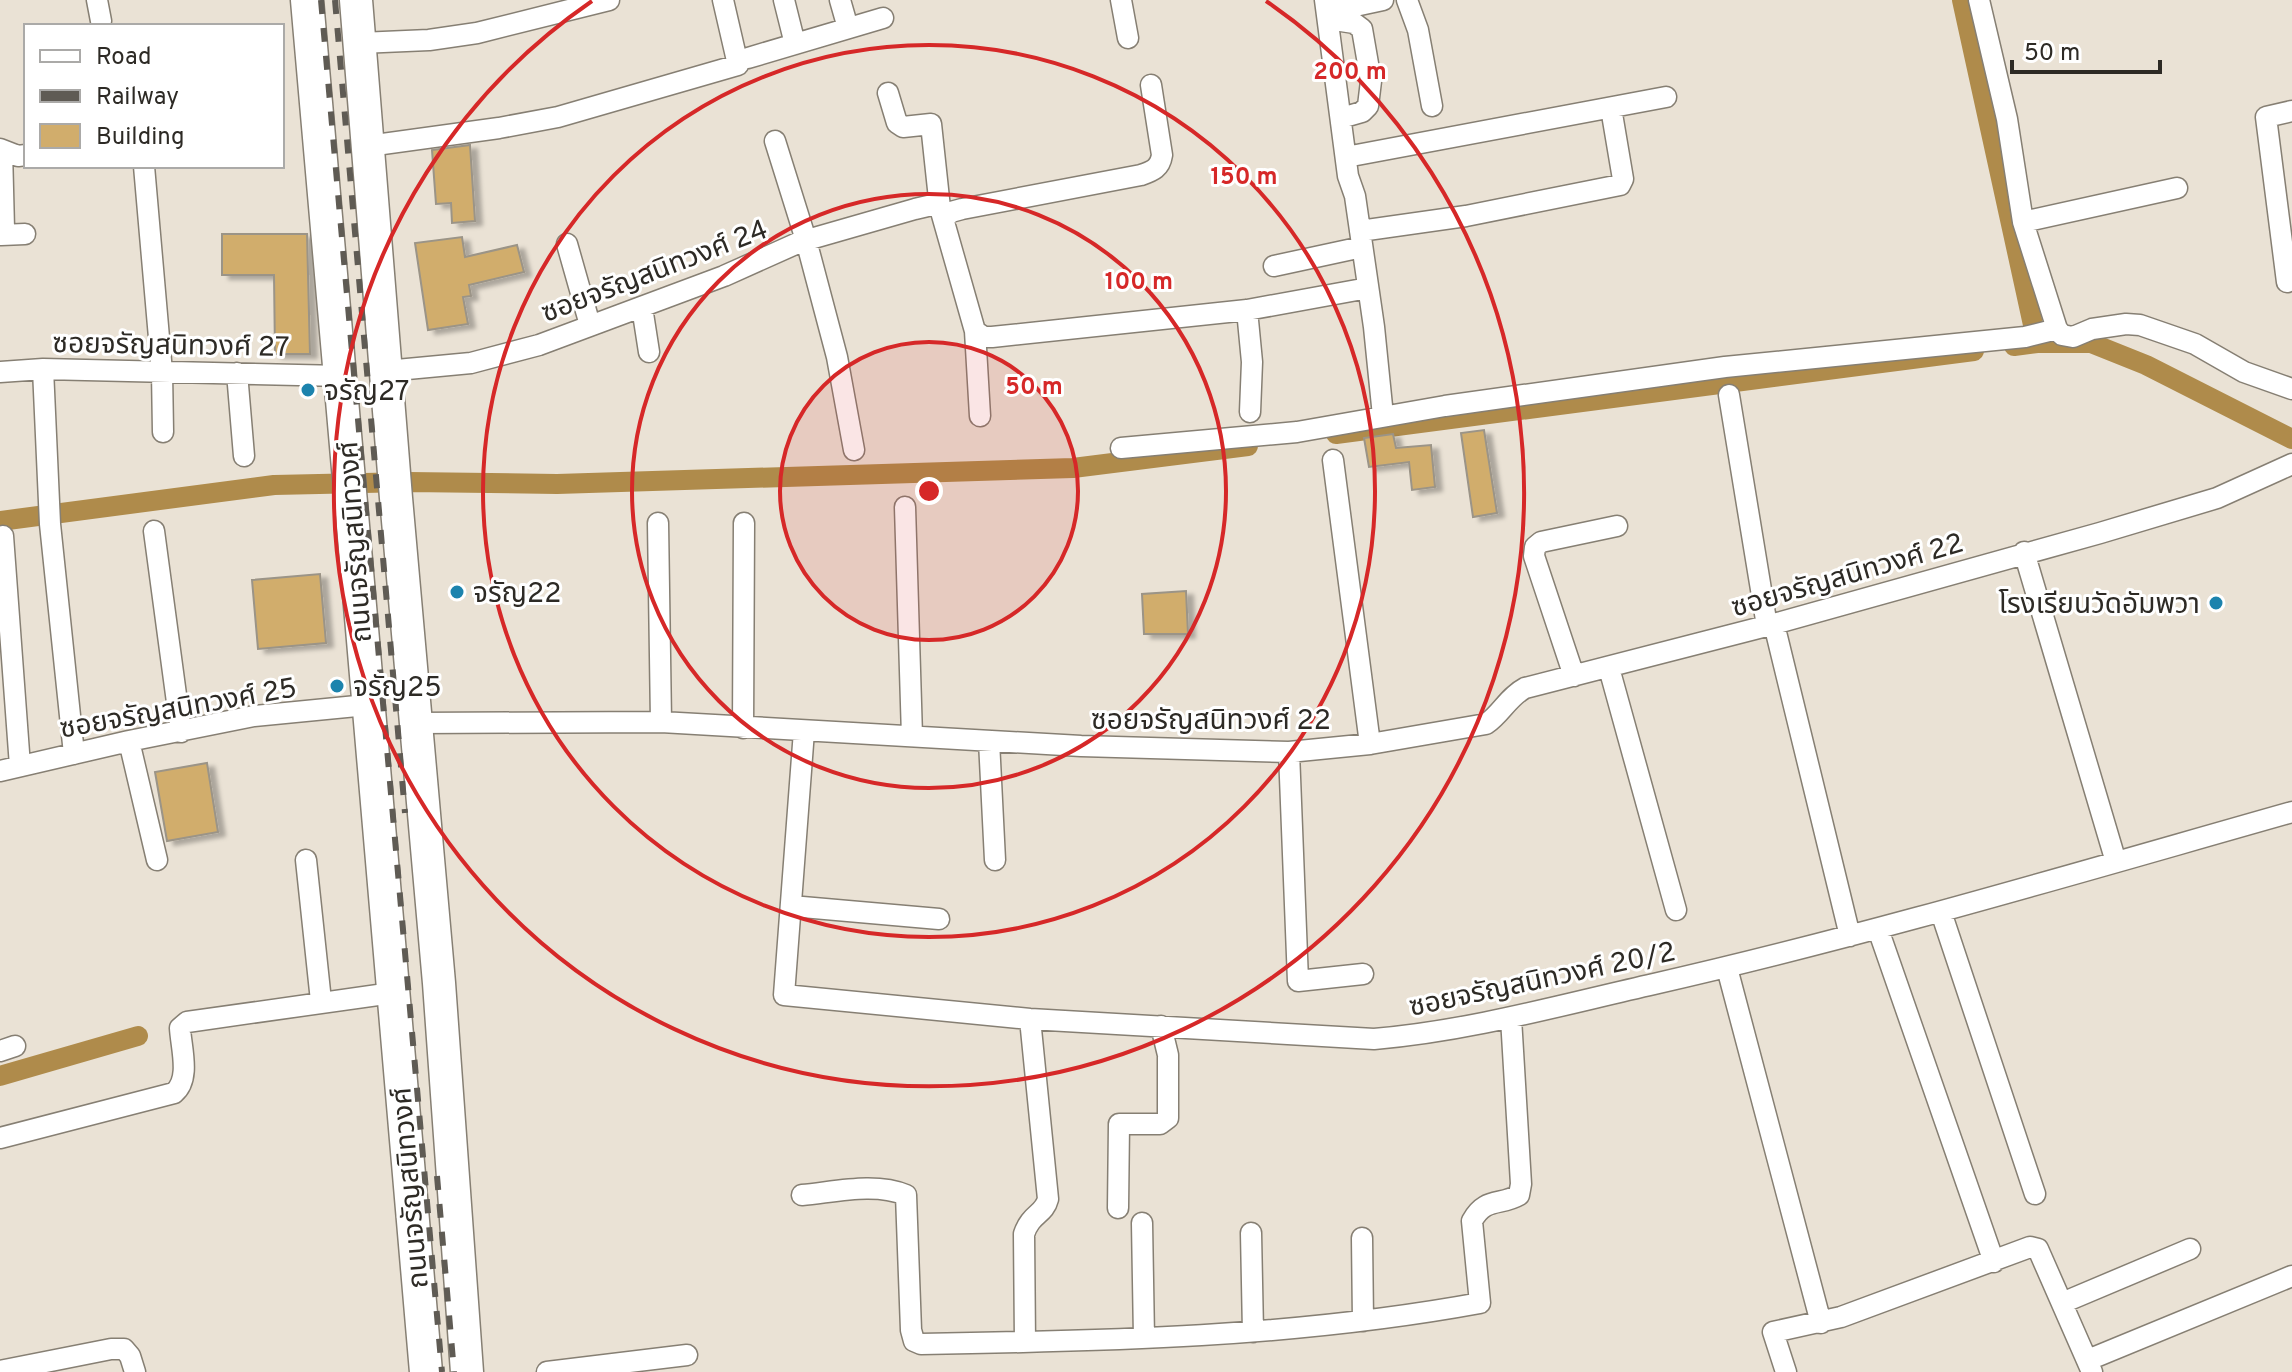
<svg xmlns="http://www.w3.org/2000/svg" width="2292" height="1372" viewBox="0 0 2292 1372" font-family="Overpass,'Noto Sans Thai',sans-serif">
	<style>
		.lines { fill: none; stroke-linecap: round; stroke-linejoin: round }
		.canal { stroke: #af8b4b; stroke-width: 20 }
		.building { fill: #d1ad6c; stroke: #9b9487; stroke-width: 2; filter: url(#shadow) }
		.street-casing { stroke: #867f73; stroke-width: 23 }
		.primary-casing { stroke: #867f73; stroke-width: 35 }
		.street { stroke: #fff; stroke-width: 20 }
		.primary { stroke: #fff; stroke-width: 32 }
		.rail { stroke: #5f5b54; stroke-width: 6; stroke-dasharray: 14 14; stroke-linecap: butt }
		.ring { fill: none; stroke: #d62828; stroke-width: 4 }
		.poi-dot { fill: #1c83ad; stroke: #fff; stroke-width: 3 }
		.labels { text-anchor: middle; stroke-width: 6; stroke-linejoin: round; paint-order: stroke }
		.street-label { font-size: 28px; fill: #2d2a25; stroke: #fff }
		.poi-label { font-size: 28px; fill: #2d2a25; stroke: #fff; text-anchor: start }
		.centre { fill: #d62828; stroke: #fff; stroke-width: 4 }
		.ring-label { font-size: 24px; text-anchor: middle; font-weight: bold; fill: #d62828; stroke: #fff; stroke-width: 6; stroke-linejoin: round; paint-order: stroke }
	</style>
	<defs>
		<filter id="shadow"><feDropShadow dx="7" dy="4" stdDeviation="2" flood-color="#0004"/></filter>
	</defs>
	<rect width="100%" height="100%" fill="#eae2d5"/>
	<g class="lines">
		<path class="canal" d="M 1962,0 L 2037,343
			M 2014,346 L 2037,343 L 2091,343 L 2146,365 L 2292,439
			M 1336,434 L 1974,351
			M 0,521 L 274,485 L 409,482 L 557,484 L 1073,468 L 1248,446
			M 0,1076 L 138,1036"/>
	</g>
	<path class="building" d="M 470,145 L 475,221 L 452,223 L 451,203 L 436,204 L 432,150 Z
		M 222,234 L 307,234 L 310,354 L 275,354 L 274,275 L 222,275 Z
		M 462,237 L 465,257 L 517,245 L 524,272 L 469,285 L 471,296 L 463,297 L 468,324 L 428,330 L 415,243 Z
		M 1484,430 L 1497,513 L 1473,517 L 1461,433 Z
		M 1393,434 L 1396,448 L 1431,445 L 1435,487 L 1412,490 L 1409,462 L 1369,467 L 1364,438 Z
		M 320,574 L 326,643 L 258,649 L 252,580 Z
		M 1186,591 L 1188,634 L 1144,634 L 1142,594 Z
		M 207,763 L 218,832 L 167,841 L 155,772 Z"/>
	<g class="lines">
		<defs>
			<path id="street" d="M 97,0 L 101,21
				M 784,0 L 795,44
				M 840,0 L 848,28
				M 1121,0 L 1128,38
				M 1325,0 L 1348,176 L 1355,196 L 1374,327 L 1383,416
				M 1407,0 L 1418,30 L 1432,106
				M 1979,0 L 2007,119 L 2023,222 L 2057,329 L 2062,335 L 2073,337 L 2092,329 L 2126,324 L 2140,325 L 2195,344 L 2244,372 L 2292,389
				M 1327,12 L 1383,0
				M 1328,19 L 1354,23 L 1362,29 L 1371,81 L 1368,106 L 1362,112 L 1341,118
				M 360,43 L 429,40 L 477,33 L 609,0
				M 748,58 L 883,18
				M 888,93 L 897,123 L 903,127 L 931,124 L 940,208 L 975,331 L 980,416
				M 775,141 L 806,240 L 837,357 L 854,450
				M 368,146 L 499,128 L 558,117 L 738,65 L 723,0
				M 0,149 L 18,156 L 26,155
				M 1346,157 L 1666,97
				M 144,166 L 162,372 L 163,432
				M 944,219 L 951,212 L 962,209 L 1141,175 C 1153,171 1160,168 1162,155 L 1151,85
				M 2023,222 L 2177,188
				M 1360,231 L 1466,216 L 1620,185 L 1623,179 L 1611,108
				M 0,235 L 4,229 L 2,150
				M 1,235 L 25,234
				M 567,244 L 590,325
				M 1274,266 L 1362,247
				M 2287,282 L 2266,117 L 2292,111
				M 642,307 L 649,352
				M 1247,310 L 1252,362 L 1250,412
				M 975,331 L 984,337 L 992,337 L 1247,310 L 1368,288
				M 43,369 L 50,524 L 74,754
				M 386,371 L 471,363 L 539,345 L 724,276 L 800,242 L 915,209 L 932,205 L 940,208
				M 0,372 L 43,369 L 342,376
				M 237,373 L 244,456
				M 1729,395 L 1767,626
				M 1121,448 L 1297,432 L 1445,406 L 1725,367 L 2025,337 L 2057,329
				M 1333,460 L 1370,744
				M 905,507 L 912,736
				M 658,523 L 661,722
				M 154,531 L 181,732
				M 3,536 L 20,766
				M 2024,552 L 2116,862
				M 1774,624 L 1850,936
				M 1609,668 L 1676,910
				M 1574,676 L 1534,556 L 1535,547 L 1541,542 L 1617,526
				M 417,723 L 661,722 L 1081,746 L 1289,752 L 1370,744 L 1486,724 C 1501,714 1508,697 1525,688 L 1774,624 L 2100,533 L 2217,498 L 2292,464
				M 743,728 L 744,523
				M 804,731 L 784,995 L 1030,1019 L 1374,1039 C 1469,1031 1561,1005 1654,984 C 1869,935 2080,872 2292,812
				M 129,741 L 157,860
				M 989,741 L 995,860
				M 1289,752 L 1298,981 L 1363,974
				M 0,771 L 129,741 L 254,716 L 367,705
				M 306,860 L 321,1001
				M 791,906 L 939,919
				M 1941,912 L 2035,1194
				M 1878,929 L 1994,1262
				M 1727,968 L 1821,1323
				M 0,1051 L 15,1046
				M 0,1138 L 174,1093 C 191,1079 181,1048 180,1028 L 187,1022 L 392,993
				M 802,1195 C 835,1192 875,1182 906,1195 L 911,1330 L 914,1341 L 921,1344 C 1108,1341 1295,1337 1480,1303 L 1472,1221 C 1485,1197 1500,1206 1519,1195 L 1521,1184 L 1511,1018
				M 1118,1208 L 1119,1124 L 1160,1124 L 1168,1118 L 1168,1055 L 1161,1026
				M 1142,1223 L 1144,1338
				M 1251,1233 L 1253,1332
				M 1362,1238 L 1363,1321
				M 2062,1303 L 2190,1249
				M 1025,1342 L 1024,1234 C 1031,1213 1044,1215 1048,1199 L 1030,1019
				M 2088,1360 L 2292,1276
				M 0,1371 L 111,1349 L 124,1349 L 130,1356 L 135,1372
				M 547,1372 L 687,1355
				M 1786,1372 L 1773,1332 L 1841,1317 L 2030,1247 L 2038,1249 L 2092,1372"/>
			<path id="primary" d="M 307,0 C 349,457 385,915 426,1372
				M 356,0 L 396,498 L 439,983 L 467,1372"/>
		</defs>
		<use href="#street" class="street-casing"/>
		<use href="#primary" class="primary-casing"/>
		<use href="#street" class="street"/>
		<use href="#primary" class="primary"/>
		<path class="rail" d="M 321,0 L 442,1372
			M 335,0 L 405,813
			M 437,1176 L 454,1372"/>
	</g>
	<circle cx="929" cy="491" r="149" fill="#d62828" fill-opacity=".12"/>
	<g class="ring">
		<circle cx="929" cy="491" r="149"/>
		<circle cx="929" cy="491" r="297"/>
		<circle cx="929" cy="491" r="446"/>
		<path d="M1266 1A595 595 0 1 1 592 1"/>
	</g>
	<g class="poi-dot">
		<circle cx="308" cy="390" r="8"/>
		<circle cx="457" cy="592" r="8"/>
		<circle cx="2216" cy="603" r="8"/>
		<circle cx="337" cy="686" r="8"/>
	</g>
	<g class="labels">
		<g class="street-label">
			<text transform="translate(654 270) rotate(-21)" y="10">ซอยจรัญสนิทวงศ์ 24</text>
			<text transform="translate(171 344) rotate(1)" y="10">ซอยจรัญสนิทวงศ์ 27</text>
			<text transform="translate(354 542) rotate(-94)" y="10">ถนนจรัญสนิทวงศ์</text>
			<text transform="translate(1847 574) rotate(-16)" y="10">ซอยจรัญสนิทวงศ์ 22</text>
			<text transform="translate(178 707) rotate(-10)" y="10">ซอยจรัญสนิทวงศ์ 25</text>
			<text x="1211" y="729">ซอยจรัญสนิทวงศ์ 22</text>
			<text transform="translate(1542 978) rotate(-12)" y="10">ซอยจรัญสนิทวงศ์ 20/2</text>
			<text transform="translate(409 1188) rotate(-95)" y="10">ถนนจรัญสนิทวงศ์</text>
		</g>
		<g class="poi-label">
			<text x="324" y="400">จรัญ27</text>
			<text x="473" y="602">จรัญ22</text>
			<text x="2200" y="613" text-anchor="end">โรงเรียนวัดอัมพวา</text>
			<text x="353" y="696">จรัญ25</text>
		</g>
	</g>
	<circle cx="929" cy="491" r="12" class="centre"/>
	<g class="ring-label">
		<text x="1350" y="79">200 m</text>
		<text x="1244" y="184">150 m</text>
		<text x="1139" y="289">100 m</text>
		<text x="1034" y="394">50 m</text>
	</g>
	<rect x="24" y="24" width="260" height="144" fill="#ffffff" stroke="#abaaa8" stroke-width="2"/>
	<rect x="40" y="50" width="40" height="12" fill="#ffffff" stroke="#abaaa8" stroke-width="2"/>
	<text x="96" y="64" font-size="24" fill="#2d2a25">Road</text>
	<rect x="40" y="90" width="40" height="12" fill="#5f5b54" stroke="#abaaa8" stroke-width="2"/>
	<text x="96" y="104" font-size="24" fill="#2d2a25">Railway</text>
	<rect x="40" y="124" width="40" height="24" fill="#d1ad6c" stroke="#abaaa8" stroke-width="2"/>
	<text x="96" y="144" font-size="24" fill="#2d2a25">Building</text>
	<path d="M2012 60v12h148v-12" fill="none" stroke="#2d2a25" stroke-width="4"/>
	<text x="2024" y="60" font-size="24" fill="#2d2a25" stroke="#ffffff" stroke-width="6" paint-order="stroke">50 m</text>
</svg>
